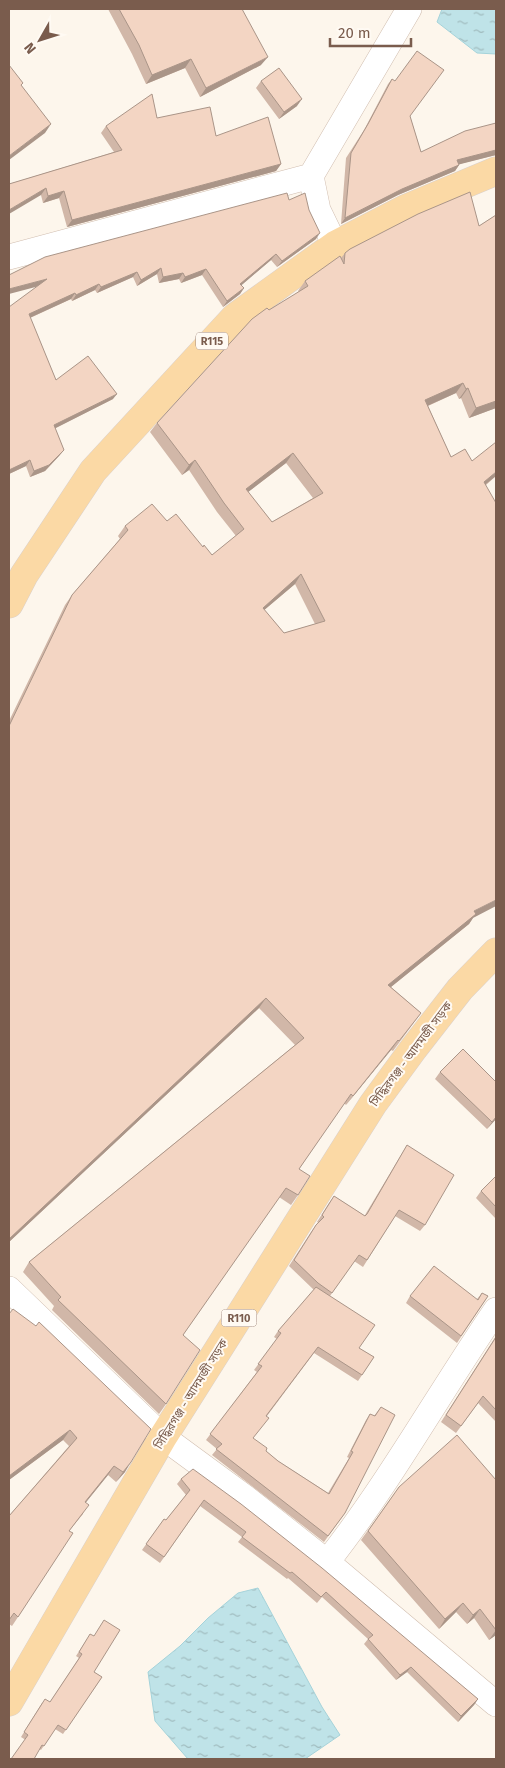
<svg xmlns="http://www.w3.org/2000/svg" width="505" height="1768" viewBox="0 0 505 1768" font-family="'Fira Sans','Noto Sans Bengali',sans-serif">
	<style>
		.water { fill: url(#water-ripples); stroke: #a5d3da }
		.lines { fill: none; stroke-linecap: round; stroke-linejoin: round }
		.street-casing { stroke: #d1beb0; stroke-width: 26 }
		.primary-casing { stroke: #dad1cd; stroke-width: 29 }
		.street { stroke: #fff; stroke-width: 25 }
		.primary { stroke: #fbd9a5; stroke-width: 28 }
		.wall { fill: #d1b7a8; fill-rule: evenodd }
		.shaded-wall { fill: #aa9588 }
		.building { fill: #f3d5c3; stroke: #aa9588; fill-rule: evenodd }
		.labels { text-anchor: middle; stroke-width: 4; stroke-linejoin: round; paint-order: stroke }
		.shield { fill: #fffaf3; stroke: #a28b7f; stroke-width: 1 }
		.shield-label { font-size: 11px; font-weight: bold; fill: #7a5c4d }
		.street-label { font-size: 12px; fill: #7a5c4d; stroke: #fffaf3 }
	</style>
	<defs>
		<pattern id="water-ripples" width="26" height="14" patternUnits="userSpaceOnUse" patternTransform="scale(1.25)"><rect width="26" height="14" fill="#bfe3e8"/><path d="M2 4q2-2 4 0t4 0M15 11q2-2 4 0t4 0" fill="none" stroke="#a0bbbe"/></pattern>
	</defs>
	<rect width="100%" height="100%" fill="#fdf6ec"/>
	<path class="water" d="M 442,9 L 496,9 L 496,54 L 477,53 L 437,22 Z
		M 258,1588 L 322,1707 L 340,1735 L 305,1759 L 188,1759 L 155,1721 L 148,1672 L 180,1646 L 208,1618 L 238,1593 Z"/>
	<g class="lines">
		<defs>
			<path id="street" d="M 311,176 L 318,210 L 335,245
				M 9,257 L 311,176 L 409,9
				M 9,1289 L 163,1437 L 246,1498 L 327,1562 L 496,1704
				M 327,1562 C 390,1482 439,1393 496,1310"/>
			<path id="primary" d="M 9,604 L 24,575 L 93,471 L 235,317 L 335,245 L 405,209 L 496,171
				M 9,1702 L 163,1437 L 373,1104 L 414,1048 L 460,989 L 496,952"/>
		</defs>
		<use href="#street" class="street-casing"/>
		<use href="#primary" class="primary-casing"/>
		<use href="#street" class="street"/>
		<use href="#primary" class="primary"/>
	</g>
	<path class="wall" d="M 108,9 L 242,9 L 261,65 L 200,97 L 185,68 L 146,84 L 132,54 Z
		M 392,79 L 410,116 L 421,152 L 496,123 L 496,155 L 459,164 L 459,165 L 455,171 L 398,195 L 341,224 L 346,158 L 364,130 L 388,84 Z
		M 261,81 L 297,106 L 279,119 L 256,88 Z
		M 157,118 L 216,136 L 281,164 L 276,171 L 67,227 L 59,198 L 43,203 L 41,195 L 9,184 L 114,152 L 101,133 L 106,126 Z
		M 289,200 L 316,239 L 277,267 L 271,260 L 241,285 L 244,288 L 240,294 L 223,307 L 202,275 L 181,283 L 179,279 L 159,283 L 157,274 L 137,286 L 133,277 L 97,293 L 95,290 L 72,301 L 71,299 L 30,318 L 56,380 L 113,399 L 55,428 L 64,450 L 59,456 L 45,471 L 30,477 L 26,466 L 9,474 L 9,307 Z
		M 496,215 L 496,408 L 469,418 L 461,398 L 459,399 L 456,393 L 428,406 L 451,457 L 472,461 L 496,476 L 486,485 L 473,918 L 469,924 L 391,987 L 421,1013 L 393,1051 L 391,1050 L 346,1105 L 344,1103 L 299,1169 L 298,1195 L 291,1205 L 279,1197 L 183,1335 L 166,1404 L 159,1414 L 52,1310 L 54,1306 L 23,1272 L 29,1262 L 295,1045 L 259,1008 L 9,1242 L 9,721 L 65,605 L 72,595 L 120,539 L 118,536 L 125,526 L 167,521 L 203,547 L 212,555 L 236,536 L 217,512 L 189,470 L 182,475 L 150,432 L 157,423 L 269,310 L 299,292 L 298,291 L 305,281 L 341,258 L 345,253 L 479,226 ZM 286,463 L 313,498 L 272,522 L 248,492 ZM 295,584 L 315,624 L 284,633 L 264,610 Z
		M 440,1072 L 496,1119 L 487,1129 L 435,1079 Z
		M 407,1145 L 425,1225 L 420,1231 L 395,1216 L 363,1267 L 354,1261 L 330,1296 L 359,1348 L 374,1357 L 358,1381 L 314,1353 L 267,1416 L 253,1438 L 266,1451 L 278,1461 L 328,1493 L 349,1458 L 347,1457 L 366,1420 L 370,1414 L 374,1416 L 381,1407 L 345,1513 L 324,1542 L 212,1455 L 217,1449 L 206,1440 L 257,1372 L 254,1370 L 277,1339 L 274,1337 L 278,1331 L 314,1290 L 289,1266 L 311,1232 L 318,1222 L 317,1222 L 329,1203 L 334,1196 L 365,1216 L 365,1215 Z
		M 496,1176 L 496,1219 L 476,1198 L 481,1191 Z
		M 482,1293 L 488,1296 L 457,1343 L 406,1303 L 410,1296 L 477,1299 Z
		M 9,1314 L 125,1472 L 116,1482 L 108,1475 L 86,1502 L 83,1514 L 69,1531 L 18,1617 L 12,1626 L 9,1624 L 9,1516 L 69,1446 L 63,1440 L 9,1480 Z
		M 496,1336 L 496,1422 L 478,1403 L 456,1433 L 441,1422 Z
		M 181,1479 L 478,1699 L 474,1705 L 458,1722 L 407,1672 L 396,1680 L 364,1644 L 368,1639 L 322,1597 L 317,1603 L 288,1578 L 287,1579 L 238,1542 L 242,1537 L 200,1506 L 160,1563 L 142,1550 L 164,1519 L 166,1520 L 186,1495 L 177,1484 Z
		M 496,1480 L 496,1635 L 489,1640 L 474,1618 L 467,1624 L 456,1612 L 439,1629 L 361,1540 L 399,1487 Z
		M 87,1639 L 94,1672 L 102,1677 L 63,1734 L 55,1729 L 41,1750 L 21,1737 L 42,1703 L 50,1702 L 79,1658 L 76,1656 Z"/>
	<path class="shaded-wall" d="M 268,57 L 261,65 L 200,97 L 206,88 Z
		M 191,59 L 185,68 L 146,84 L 152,75 Z
		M 302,99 L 297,106 L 279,119 L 284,112 Z
		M 51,124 L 45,133 L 9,160 L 9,156 Z
		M 496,150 L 496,155 L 453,166 L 457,160 Z
		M 281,164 L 276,171 L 67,227 L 72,220 Z
		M 459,165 L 455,171 L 398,195 L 341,224 L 345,218 L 402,189 Z
		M 46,188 L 41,195 L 9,214 L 9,210 Z
		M 64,191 L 59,198 L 43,203 L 48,196 Z
		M 320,233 L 316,239 L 277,267 L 282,261 Z
		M 276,254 L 271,260 L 236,290 L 240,284 Z
		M 161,268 L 157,274 L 137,286 L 141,280 Z
		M 206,269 L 202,275 L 181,283 L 185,277 Z
		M 137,272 L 133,277 L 97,293 L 101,287 Z
		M 183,273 L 179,279 L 159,283 L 163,277 Z
		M 47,279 L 43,285 L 9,294 L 9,289 Z
		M 99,284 L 95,290 L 72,301 L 76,295 Z
		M 244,288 L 240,294 L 223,307 L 227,301 Z
		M 75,293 L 71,299 L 25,320 L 29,314 Z
		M 463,383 L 456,393 L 418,410 L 425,400 Z
		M 468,388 L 461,398 L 459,399 L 466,389 Z
		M 117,394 L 113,399 L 50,431 L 54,425 Z
		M 496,401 L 496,408 L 469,418 L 476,408 Z
		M 64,450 L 59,456 L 45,471 L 30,477 L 34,471 Z
		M 293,453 L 286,463 L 239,499 L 246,489 Z
		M 30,460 L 26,466 L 9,474 L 9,470 Z
		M 195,460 L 189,470 L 182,475 L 189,465 Z
		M 496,472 L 496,476 L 477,491 L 484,482 Z
		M 301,574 L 295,584 L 256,617 L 263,608 Z
		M 496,900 L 496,906 L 473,918 L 469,924 L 381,995 L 388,985 L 474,911 Z
		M 266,998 L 259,1008 L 9,1242 L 9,1239 Z
		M 398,1040 L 391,1050 L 346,1105 L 353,1096 Z
		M 496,1117 L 496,1119 L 487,1129 L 492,1122 Z
		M 70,1430 L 63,1440 L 9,1480 L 9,1476 Z
		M 131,1462 L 125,1472 L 116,1482 L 123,1472 Z
		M 114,1466 L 108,1475 L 79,1511 L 85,1502 Z
		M 463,1603 L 456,1612 L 439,1629 L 445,1619 Z
		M 480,1609 L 474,1618 L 467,1624 L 473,1615 Z
		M 496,1630 L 496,1635 L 489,1640 Z
		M 411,1667 L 407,1672 L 396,1680 L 400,1675 Z
		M 478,1699 L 474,1705 L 458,1722 L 461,1716 Z"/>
	<path class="building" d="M 119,9 L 242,9 L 268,57 L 206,88 L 191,59 L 152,75 L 139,45 Z
		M 417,51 L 444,70 L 410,116 L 421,152 L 465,131 L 496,123 L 496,150 L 457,160 L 459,165 L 402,189 L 345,218 L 351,153 L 368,124 L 392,79 L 395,81 Z
		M 9,65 L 23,83 L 21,85 L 51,124 L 9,156 Z
		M 279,68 L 302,99 L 284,112 L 261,81 Z
		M 152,94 L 157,118 L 210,107 L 216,136 L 268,117 L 281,164 L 72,220 L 64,191 L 48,196 L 46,188 L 9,210 L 9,184 L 122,150 L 106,126 Z
		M 470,192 L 479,226 L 496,215 L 496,401 L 476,408 L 468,388 L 466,389 L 463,383 L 425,400 L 451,457 L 465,449 L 472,461 L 496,442 L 496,472 L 484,482 L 496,503 L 496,900 L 474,911 L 476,914 L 388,985 L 421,1013 L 399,1041 L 398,1040 L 353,1096 L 351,1094 L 299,1169 L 310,1176 L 298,1195 L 286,1188 L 183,1335 L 200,1350 L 166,1404 L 58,1300 L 61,1297 L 29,1262 L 304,1038 L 266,998 L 9,1239 L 9,726 L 72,595 L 128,530 L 125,526 L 152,504 L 167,521 L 176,514 L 203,547 L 204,545 L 212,555 L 244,529 L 224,503 L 195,460 L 189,465 L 157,423 L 252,319 L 267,308 L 269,310 L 308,286 L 305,281 L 340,256 L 344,264 L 345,253 L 350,249 L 418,214 ZM 293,453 L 323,493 L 272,522 L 246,489 ZM 301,574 L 325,621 L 284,633 L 263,608 Z
		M 287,193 L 289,200 L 305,193 L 309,210 L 320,233 L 282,261 L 276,254 L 240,284 L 244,288 L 227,301 L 206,269 L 185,277 L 183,273 L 163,277 L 161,268 L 141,280 L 137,272 L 101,287 L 99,284 L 76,295 L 75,293 L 29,314 L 56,380 L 88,356 L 117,394 L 54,425 L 64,450 L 49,465 L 34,471 L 30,460 L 9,470 L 9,307 L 47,279 L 9,289 L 9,275 L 45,257 Z
		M 463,1049 L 496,1082 L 496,1117 L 492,1122 L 440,1072 Z
		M 407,1145 L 454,1175 L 425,1225 L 399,1210 L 367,1260 L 359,1255 L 332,1293 L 318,1283 L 294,1260 L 316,1225 L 324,1217 L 322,1215 L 334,1196 L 365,1216 L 367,1214 Z
		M 496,1176 L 496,1207 L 481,1191 Z
		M 434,1266 L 478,1300 L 482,1293 L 488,1296 L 461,1336 L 410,1296 Z
		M 316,1287 L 375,1325 L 359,1348 L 374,1357 L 362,1375 L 318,1347 L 266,1416 L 269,1418 L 253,1438 L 267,1448 L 266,1451 L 278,1461 L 329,1494 L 353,1452 L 351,1451 L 370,1414 L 375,1416 L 381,1407 L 395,1415 L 345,1513 L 328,1536 L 216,1449 L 222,1444 L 210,1434 L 262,1366 L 258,1364 L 281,1333 L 278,1331 Z
		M 13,1309 L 36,1326 L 39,1322 L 151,1429 L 131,1462 L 123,1472 L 114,1466 L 85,1502 L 89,1505 L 69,1531 L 73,1533 L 18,1617 L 14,1613 L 9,1620 L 9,1516 L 77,1438 L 70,1430 L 9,1476 L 9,1314 Z
		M 496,1337 L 496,1410 L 483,1396 L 461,1426 L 446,1415 Z
		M 457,1435 L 496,1480 L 496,1630 L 480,1609 L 473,1615 L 463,1603 L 445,1619 L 368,1531 L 399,1487 Z
		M 193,1469 L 241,1504 L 322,1568 L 478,1699 L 461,1716 L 411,1667 L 400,1675 L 368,1639 L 373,1635 L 326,1592 L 321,1597 L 292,1572 L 290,1573 L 242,1537 L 246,1532 L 204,1500 L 164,1557 L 146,1544 L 164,1519 L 166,1520 L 190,1490 L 181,1479 Z
		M 104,1620 L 120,1630 L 94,1672 L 102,1677 L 66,1730 L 58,1725 L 44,1746 L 42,1745 L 34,1759 L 11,1759 L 28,1735 L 24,1732 L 45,1699 L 50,1702 L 82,1654 L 79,1652 L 90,1634 L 94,1636 Z"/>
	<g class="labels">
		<g class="shield">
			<rect x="196" y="332.5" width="32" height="17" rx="4"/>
			<rect x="221.5" y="1309.5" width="35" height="17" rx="4"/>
		</g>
		<g class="shield-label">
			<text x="212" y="345">R115</text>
			<text x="239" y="1322">R110</text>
		</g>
		<g class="street-label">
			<text transform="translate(411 1054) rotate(-53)" y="4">সিদ্ধিরগঞ্জ - আদমজী সড়ক</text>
			<text transform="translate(191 1394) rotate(-58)" y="4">সিদ্ধিরগঞ্জ - আদমজী সড়ক</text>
		</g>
	</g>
	<rect width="505" height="1768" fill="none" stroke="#7a5c4d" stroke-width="20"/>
	<g transform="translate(40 40) rotate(231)" stroke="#fffaf3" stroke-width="4" paint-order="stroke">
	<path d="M0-4L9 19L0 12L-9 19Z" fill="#7a5c4d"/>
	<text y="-8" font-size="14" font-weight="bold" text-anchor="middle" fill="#7a5c4d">N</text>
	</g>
	<path d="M330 38v8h81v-8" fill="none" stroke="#7a5c4d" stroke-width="2.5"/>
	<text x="338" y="38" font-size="15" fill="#7a5c4d" stroke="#fffaf3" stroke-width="4" paint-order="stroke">20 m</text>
</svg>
